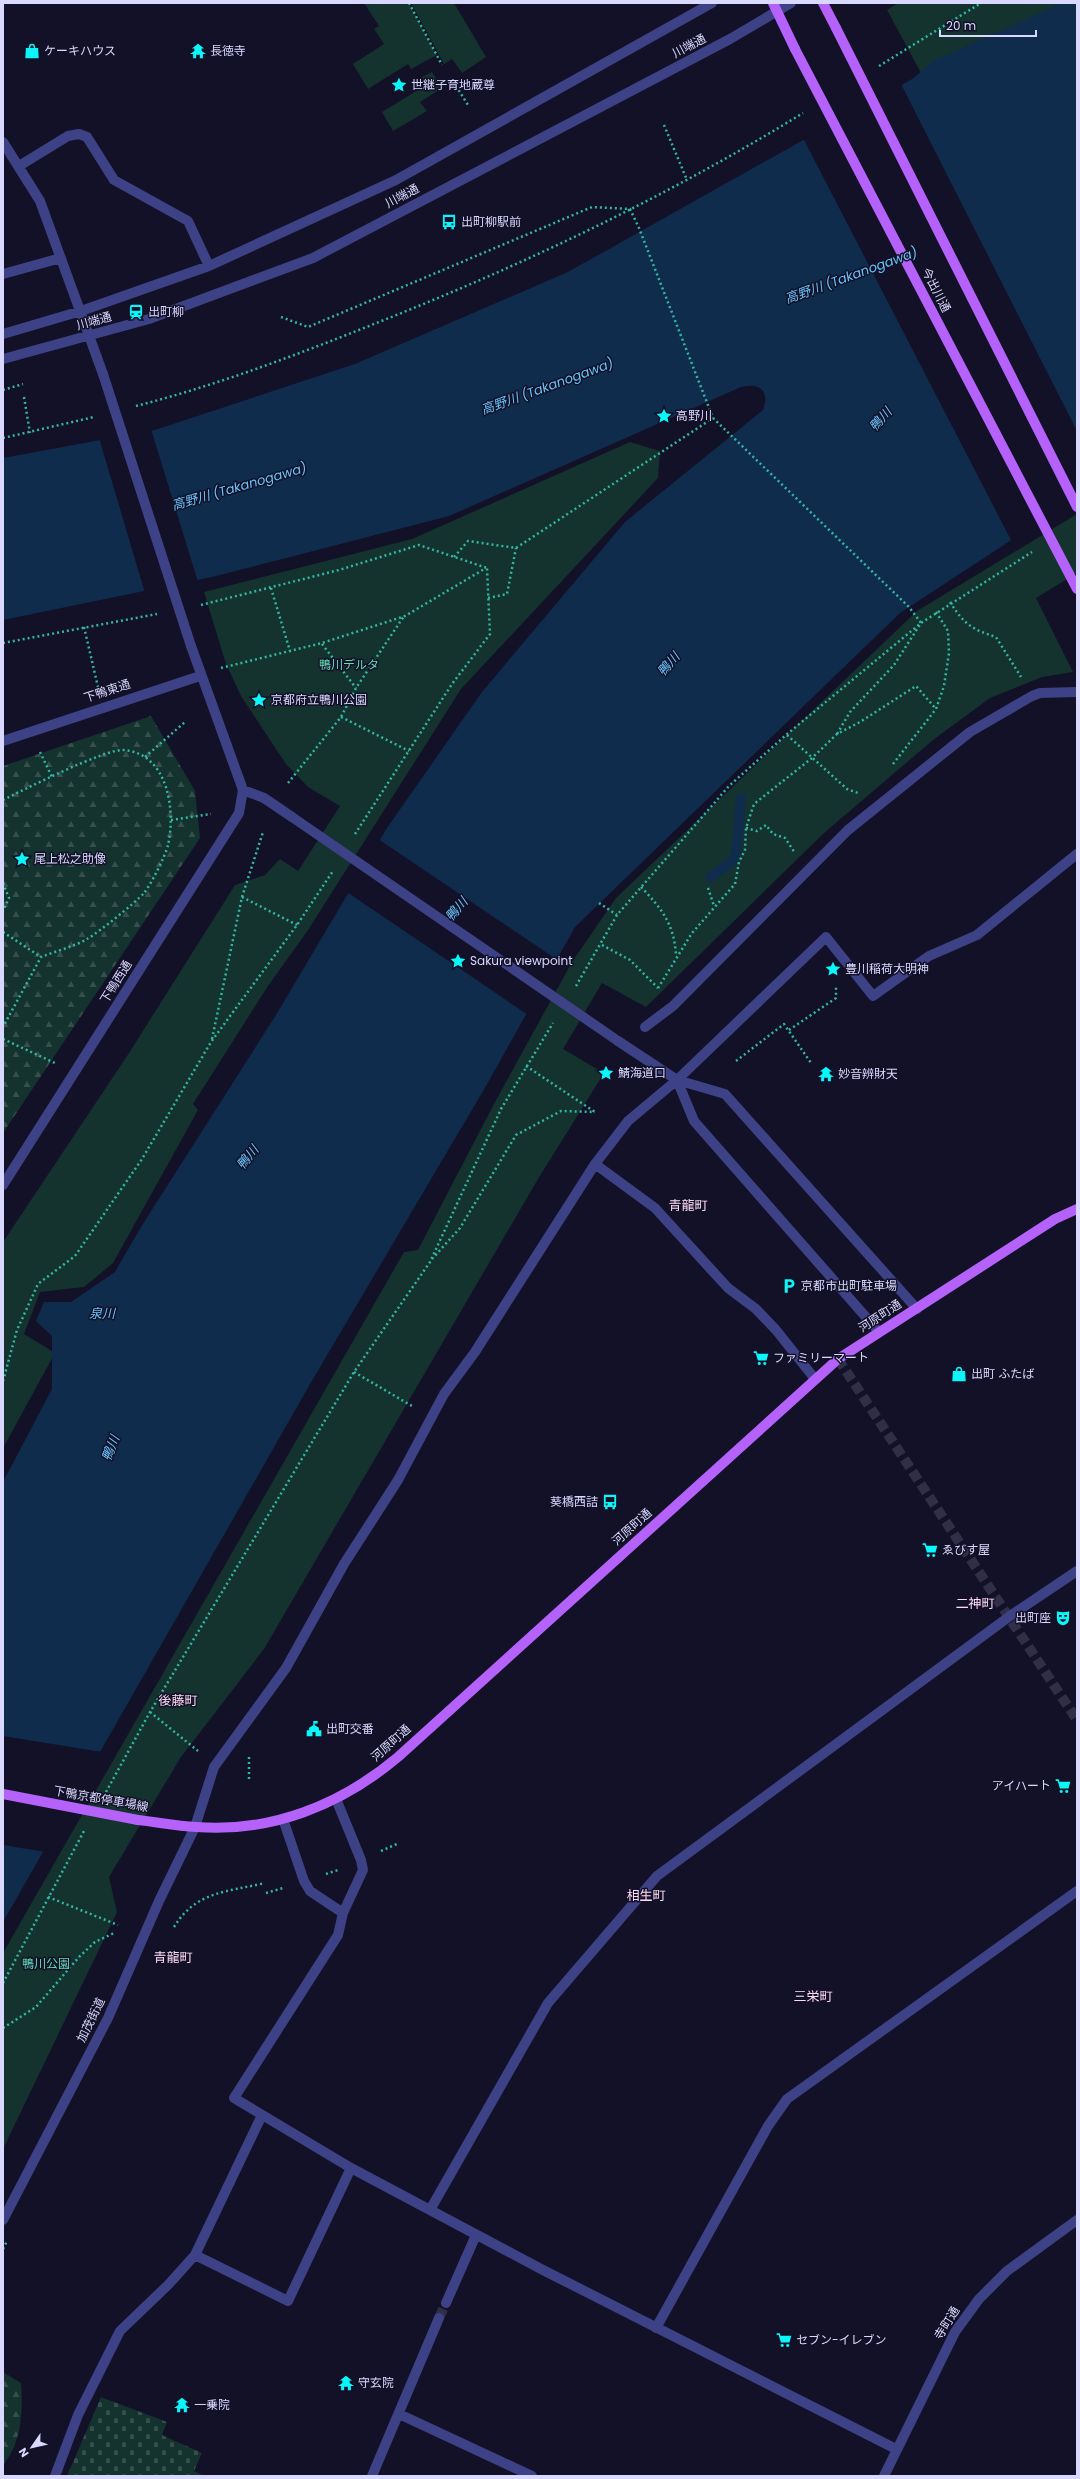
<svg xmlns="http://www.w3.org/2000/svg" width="1080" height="2479" viewBox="0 0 1080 2479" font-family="Poppins,'Noto Sans JP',sans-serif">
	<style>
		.green { fill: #14322e }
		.forest { fill: url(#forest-firs) }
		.cemetery { fill: url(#cemetery-stones) }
		.water { fill: #102c4c }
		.pier { fill: #131128 }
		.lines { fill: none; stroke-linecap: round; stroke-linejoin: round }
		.stream { stroke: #102c4c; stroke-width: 10 }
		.minor-tunnel { stroke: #312f48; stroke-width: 10; stroke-dasharray: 10 5; stroke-linecap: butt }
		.path { stroke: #33b7a4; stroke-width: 2.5; stroke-dasharray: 2 3; stroke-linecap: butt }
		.minor { stroke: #3d4185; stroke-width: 10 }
		.major { stroke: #b562fb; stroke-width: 10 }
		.minor-bridge { stroke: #3d4185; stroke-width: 10 }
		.major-bridge { stroke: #b562fb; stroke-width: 10 }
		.labels { text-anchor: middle; stroke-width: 3; stroke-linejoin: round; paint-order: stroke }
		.street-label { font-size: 12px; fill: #d9d8fe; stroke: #131128 }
		.poi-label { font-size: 12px; fill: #d9d8fe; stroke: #131128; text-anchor: start }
		.park-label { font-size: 12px; fill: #65ddb5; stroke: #131128 }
		.water-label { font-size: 13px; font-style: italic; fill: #69c4fb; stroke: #131128 }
		.neighbourhood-label { font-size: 13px; fill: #fedaf4; stroke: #131128 }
	</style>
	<defs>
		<pattern id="forest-firs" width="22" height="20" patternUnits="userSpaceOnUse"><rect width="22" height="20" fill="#14322e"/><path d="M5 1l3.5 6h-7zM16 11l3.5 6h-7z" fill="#364f4d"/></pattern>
		<pattern id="cemetery-stones" width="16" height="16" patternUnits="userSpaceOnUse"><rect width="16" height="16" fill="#14322e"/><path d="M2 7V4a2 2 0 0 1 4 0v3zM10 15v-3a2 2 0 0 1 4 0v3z" fill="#364f4d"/></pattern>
	</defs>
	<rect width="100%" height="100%" fill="#131128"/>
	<path class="green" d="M 364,3 L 409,3 L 437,55 L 411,69 L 408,64 L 368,89 L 353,64 L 384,44 L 374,29 L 379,26 Z
		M 411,3 L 454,3 L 486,57 L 462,73 L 452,59 L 444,64 Z
		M 898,3 L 1077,3 L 1077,361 L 887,10 Z
		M 432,72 L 442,88 L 420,102 L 427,111 L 393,131 L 382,112 L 423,87 L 420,82 L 424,80 L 422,77 Z
		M 630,442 L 660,451 L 658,478 L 461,689 L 308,930 L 268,986 L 193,1104 L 198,1110 L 113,1263 L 84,1287 L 40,1292 L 24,1334 L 55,1353 L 3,1448 L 3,1242 L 129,1053 L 235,885 L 265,875 L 280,859 L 298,871 L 340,806 L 308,787 L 286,764 L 241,696 L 226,664 L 204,592 L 412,539 Z
		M 1077,514 L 1077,573 L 1036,598 L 1073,672 L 1042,677 L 990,698 L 933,740 L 824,833 L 646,1007 L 602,983 L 563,1049 L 604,1073 L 538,1179 L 264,1649 L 181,1757 L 109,1877 L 117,1912 L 3,2149 L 3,1953 L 404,1252 L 418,1250 L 495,1102 L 572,962 L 616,898 L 917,611 Z"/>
	<path class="forest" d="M 151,716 L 195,791 L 200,838 L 3,1133 L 3,766 Z
		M 3,2372 L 21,2383 C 23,2411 22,2443 3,2465 Z"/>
	<path class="cemetery" d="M 101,2397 L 167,2422 L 162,2435 L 202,2453 L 194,2471 L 204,2476 L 67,2476 Z"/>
	<path class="water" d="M 1062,3 L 1077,3 L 1077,497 L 900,613 L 575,927 L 486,1086 L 310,1384 L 3,1922 L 3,1482 L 52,1389 L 52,1336 L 36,1321 L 44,1302 L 71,1302 L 115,1272 L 141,1227 L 276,1015 L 387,828 L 482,692 L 625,522 L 763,410 C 770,391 760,382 741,387 L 449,516 L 212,577 L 3,620 L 3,458 L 155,430 L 355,364 L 568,272 L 914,78 L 933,61 Z"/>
	<path class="pier" d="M 901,84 L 1077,431 L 1077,499 L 1012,542 L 803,138 Z
		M 151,429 L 198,582 L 145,593 L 99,438 Z
		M 378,839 L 559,961 L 528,1015 L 347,892 Z
		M 3,1736 L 102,1752 L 45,1852 L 3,1845 Z"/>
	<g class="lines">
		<path class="stream" d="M 711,877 C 718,871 730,865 735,857 C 737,854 740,805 741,798"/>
		<path class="minor-tunnel" d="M 838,1359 L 1077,1720
			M 439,2318 L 446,2303"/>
		<path class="path" d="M 409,3 L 442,65
			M 879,66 L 981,3
			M 456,86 L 468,105
			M 664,125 L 687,180
			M 281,317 L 308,327 L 592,207 L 630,209 L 639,228 L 713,418 L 909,607 L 921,623 L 894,665 L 850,712 L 837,734
			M 3,390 L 23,384
			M 24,397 L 30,433
			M 136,406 C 218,385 299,354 379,322 C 525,264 668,196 803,113
			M 3,438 L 94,417
			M 454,557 L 468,541 L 516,548 L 713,418
			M 271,588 L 290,651
			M 488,598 L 507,594 L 516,548
			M 950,602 C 964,624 971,629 996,637 L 1021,677
			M 201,605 L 339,570 L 419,545 L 487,568
			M 84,627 L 98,687
			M 3,643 L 157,614
			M 322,644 L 356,688
			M 221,668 L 322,643 L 405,616 L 486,568
			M 341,717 L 409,751
			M 787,735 L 847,789 L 858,793
			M 40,752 L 52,777
			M 145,757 L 185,722
			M 893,764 L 936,709 L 944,686 L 949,653 L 948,631 L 936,612
			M 288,783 L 341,717 L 356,688 L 404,616
			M 3,800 C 23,790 105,749 123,750 C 168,753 176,810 168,845 C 166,855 150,886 144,893 C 135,903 98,933 87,939 C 73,947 56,951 41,957 L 3,1027
			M 171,820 L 211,814
			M 746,828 L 757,831 L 766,825 L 773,834 L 785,838 L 795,853
			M 355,834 L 452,684 L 490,634 L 487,568
			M 3,883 L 9,898 L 3,911
			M 641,887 C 662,909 674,924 676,955
			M 708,888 L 714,906
			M 242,897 L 297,925
			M 599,903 L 617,915
			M 3,932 L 41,957
			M 602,945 L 630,960 L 658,988
			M 576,986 L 617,915 L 729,786 L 786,735 L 921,623 L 1032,552
			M 658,988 L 692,933 L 735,884 L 739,862 L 745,850 L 746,828 L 754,804 L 812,758 L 837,734 L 860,722 L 916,686 L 936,709
			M 789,1030 L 836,998 L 836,986
			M 3,1039 L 55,1063
			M 212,1039 L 242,897 L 263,832
			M 736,1061 L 784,1024 L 811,1063
			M 526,1066 L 595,1112
			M 432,1259 L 460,1228 L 516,1135 L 561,1111 L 595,1112
			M 354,1372 L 412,1406
			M 3,1381 L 17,1330 L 38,1284 L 75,1256 L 142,1159 L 211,1042 L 297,925 L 333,871
			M 150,1712 L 198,1751
			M 249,1757 L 249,1779
			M 106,1792 L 150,1712 L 354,1372 L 430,1262 L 501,1109 L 553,1023
			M 381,1851 L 397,1844
			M 326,1874 L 338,1870
			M 266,1893 L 283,1888
			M 48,1897 L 118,1925
			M 174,1927 C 196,1891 227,1892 265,1883
			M 3,1983 L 84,1831
			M 3,2028 L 36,2007 L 79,1957 L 95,1942 L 114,1933
			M 3,2249 L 7,2241"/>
		<path class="minor" d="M 3,142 L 40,201 L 103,374
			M 19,166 L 68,136 L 79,134 L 87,137 L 114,180 L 188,221 L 209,266
			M 3,274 L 61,258
			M 3,334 L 81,311 L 209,266 L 396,180 L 712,3
			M 3,359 L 149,319 L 313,258 L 730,39 L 791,3
			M 191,646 L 243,790 L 264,798 L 292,817
			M 3,741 L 200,676
			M 645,1027 L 673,1006 L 848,830 L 970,732 L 1032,696 L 1040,693 L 1077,692
			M 618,1041 L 677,1080 L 725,1094 L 917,1309
			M 677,1080 L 694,1121 L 879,1332
			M 595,1164 L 655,1208 L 728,1288 L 756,1309 L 776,1330 L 815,1379
			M 3,1185 L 239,813 L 243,790
			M 336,1799 L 361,1860 L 363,1870 L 343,1913 L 338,1935 L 234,2098 L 351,2168 L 541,2269 L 896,2449
			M 283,1819 L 304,1881 L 310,1891 L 343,1913
			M 430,2210 L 548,2003 L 657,1876 L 1010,1616 L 1077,1571
			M 3,2220 L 108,2018 L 159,1901 L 195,1827 L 214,1767 L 286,1668 L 344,1564 L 398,1480 L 444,1394 L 475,1352 L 595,1164 L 628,1121 L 677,1080 L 826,937 L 873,996 L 929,956 L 977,935 L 1077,854
			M 195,2255 L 288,2301 L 351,2168
			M 446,2303 L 476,2235
			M 656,2328 L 768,2126 L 787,2099 L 1077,1891
			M 399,2414 L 532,2476
			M 55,2476 L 78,2415 L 120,2331 L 168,2285 L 195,2255 L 262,2115
			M 372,2476 L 439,2318
			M 884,2476 L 955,2332 L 979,2299 L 1007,2271 L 1077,2220"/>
		<path class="major" d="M 773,3 L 795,49
			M 823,3 L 836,28
			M 138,1820 C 157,1822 176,1826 196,1827 C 271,1833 341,1805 398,1757 L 838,1359 L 1055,1219 L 1077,1209"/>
		<path class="minor-bridge" d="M 103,374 L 191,646
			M 292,817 L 618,1041"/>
		<path class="major-bridge" d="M 836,28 L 1077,507
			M 795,49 L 1077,589
			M 3,1794 L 138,1820"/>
	</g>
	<defs>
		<symbol id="shop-bare" viewBox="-9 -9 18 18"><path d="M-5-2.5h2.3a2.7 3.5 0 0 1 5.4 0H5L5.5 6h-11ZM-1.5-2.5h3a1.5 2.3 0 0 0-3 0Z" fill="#0af6f9" stroke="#131128" stroke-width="2.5" paint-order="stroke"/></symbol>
		<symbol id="temple-bare" viewBox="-9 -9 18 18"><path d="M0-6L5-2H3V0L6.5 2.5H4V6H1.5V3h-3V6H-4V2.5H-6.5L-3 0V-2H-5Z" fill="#0af6f9" stroke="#131128" stroke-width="2.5" paint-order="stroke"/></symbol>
		<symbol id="sight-bare" viewBox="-9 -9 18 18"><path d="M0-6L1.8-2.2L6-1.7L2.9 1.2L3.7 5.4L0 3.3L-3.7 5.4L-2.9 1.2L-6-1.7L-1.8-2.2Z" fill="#0af6f9" stroke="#131128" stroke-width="2.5" paint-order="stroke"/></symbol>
		<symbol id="bus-bare" viewBox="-9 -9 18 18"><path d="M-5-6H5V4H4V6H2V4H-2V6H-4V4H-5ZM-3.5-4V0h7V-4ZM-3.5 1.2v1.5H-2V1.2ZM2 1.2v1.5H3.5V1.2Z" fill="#0af6f9" stroke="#131128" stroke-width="2.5" paint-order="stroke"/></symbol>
		<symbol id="station-bare" viewBox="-9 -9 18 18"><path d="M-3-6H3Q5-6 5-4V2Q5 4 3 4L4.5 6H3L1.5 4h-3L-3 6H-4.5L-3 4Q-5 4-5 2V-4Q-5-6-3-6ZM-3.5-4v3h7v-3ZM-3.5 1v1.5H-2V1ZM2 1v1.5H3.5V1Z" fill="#0af6f9" stroke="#131128" stroke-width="2.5" paint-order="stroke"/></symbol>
		<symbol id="parking-bare" viewBox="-9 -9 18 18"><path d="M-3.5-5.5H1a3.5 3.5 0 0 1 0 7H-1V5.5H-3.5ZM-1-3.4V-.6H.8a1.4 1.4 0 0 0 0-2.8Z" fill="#0af6f9" stroke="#131128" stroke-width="2.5" paint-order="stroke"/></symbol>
		<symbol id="supermarket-bare" viewBox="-9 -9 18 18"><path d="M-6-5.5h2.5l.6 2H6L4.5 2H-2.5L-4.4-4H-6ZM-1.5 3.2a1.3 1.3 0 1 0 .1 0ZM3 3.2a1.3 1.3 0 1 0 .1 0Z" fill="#0af6f9" stroke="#131128" stroke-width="2.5" paint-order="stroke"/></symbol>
		<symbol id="theatre-bare" viewBox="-9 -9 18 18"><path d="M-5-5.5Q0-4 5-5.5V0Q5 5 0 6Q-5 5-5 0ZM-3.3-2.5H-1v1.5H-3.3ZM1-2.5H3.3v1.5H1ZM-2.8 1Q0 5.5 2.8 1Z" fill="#0af6f9" stroke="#131128" stroke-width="2.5" paint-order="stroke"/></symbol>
		<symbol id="civic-bare" viewBox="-9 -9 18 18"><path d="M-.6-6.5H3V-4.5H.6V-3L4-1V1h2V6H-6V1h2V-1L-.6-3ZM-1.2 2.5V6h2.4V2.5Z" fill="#0af6f9" stroke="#131128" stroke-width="2.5" paint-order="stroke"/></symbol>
	</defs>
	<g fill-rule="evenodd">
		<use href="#shop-bare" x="21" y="40" width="22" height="22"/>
		<use href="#temple-bare" x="187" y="40" width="22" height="22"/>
		<use href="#sight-bare" x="388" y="74" width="22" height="22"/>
		<use href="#bus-bare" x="438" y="211" width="22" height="22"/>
		<use href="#station-bare" x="125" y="301" width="22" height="22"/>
		<use href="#sight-bare" x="653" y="405" width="22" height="22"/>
		<use href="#sight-bare" x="248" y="689" width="22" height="22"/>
		<use href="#sight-bare" x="11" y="848" width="22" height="22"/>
		<use href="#sight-bare" x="447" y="950" width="22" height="22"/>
		<use href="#sight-bare" x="822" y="958" width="22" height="22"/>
		<use href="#sight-bare" x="595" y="1062" width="22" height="22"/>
		<use href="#temple-bare" x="815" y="1063" width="22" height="22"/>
		<use href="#parking-bare" x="778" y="1275" width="22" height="22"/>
		<use href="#supermarket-bare" x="750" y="1347" width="22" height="22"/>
		<use href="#shop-bare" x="948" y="1363" width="22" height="22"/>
		<use href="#bus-bare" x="599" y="1491" width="22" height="22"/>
		<use href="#supermarket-bare" x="919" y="1539" width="22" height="22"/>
		<use href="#theatre-bare" x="1052" y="1607" width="22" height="22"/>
		<use href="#civic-bare" x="303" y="1718" width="22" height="22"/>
		<use href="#supermarket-bare" x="1052" y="1775" width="22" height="22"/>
		<use href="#supermarket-bare" x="773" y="2329" width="22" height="22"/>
		<use href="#temple-bare" x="335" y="2372" width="22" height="22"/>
		<use href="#temple-bare" x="171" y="2394" width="22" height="22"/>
	</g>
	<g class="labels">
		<g class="street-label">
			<text transform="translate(689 46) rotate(-28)" y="4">川端通</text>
			<text transform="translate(402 196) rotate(-28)" y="4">川端通</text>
			<text transform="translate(936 290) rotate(63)" y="4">今出川通</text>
			<text transform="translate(94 321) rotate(-16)" y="4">川端通</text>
			<text transform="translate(107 691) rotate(-18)" y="4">下鴨東通</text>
			<text transform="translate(116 982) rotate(-58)" y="4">下鴨西通</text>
			<text transform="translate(880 1316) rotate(-33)" y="4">河原町通</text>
			<text transform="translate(632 1527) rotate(-42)" y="4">河原町通</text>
			<text transform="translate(391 1743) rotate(-42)" y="4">河原町通</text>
			<text transform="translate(101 1799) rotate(10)" y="4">下鴨京都停車場線</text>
			<text transform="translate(91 2020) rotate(-64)" y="4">加茂街道</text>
			<text transform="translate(947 2323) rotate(-58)" y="4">寺町通</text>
		</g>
		<g class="poi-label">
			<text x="44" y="55">ケーキハウス</text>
			<text x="210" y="55">長徳寺</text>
			<text x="411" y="89">世継子育地蔵尊</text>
			<text x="461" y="226">出町柳駅前</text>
			<text x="148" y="316">出町柳</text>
			<text x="676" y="420">高野川</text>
			<text x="271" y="704">京都府立鴨川公園</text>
			<text x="34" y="863">尾上松之助像</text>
			<text x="470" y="965">Sakura viewpoint</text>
			<text x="845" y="973">豊川稲荷大明神</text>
			<text x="618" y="1077">鯖海道口</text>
			<text x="838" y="1078">妙音辨財天</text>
			<text x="801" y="1290">京都市出町駐車場</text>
			<text x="773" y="1362">ファミリーマート</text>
			<text x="971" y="1378">出町 ふたば</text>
			<text x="598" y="1506" text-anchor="end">葵橋西詰</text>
			<text x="942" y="1554">ゑびす屋</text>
			<text x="1051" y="1622" text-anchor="end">出町座</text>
			<text x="326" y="1733">出町交番</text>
			<text x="1051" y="1790" text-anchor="end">アイハート</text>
			<text x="796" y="2344">セブン-イレブン</text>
			<text x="358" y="2387">守玄院</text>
			<text x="194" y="2409">一乗院</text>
		</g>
		<g class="park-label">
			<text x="349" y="669">鴨川デルタ</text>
			<text x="46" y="1968">鴨川公園</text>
		</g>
		<g class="water-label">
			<text transform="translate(851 275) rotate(-20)" y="5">高野川 (Takanogawa)</text>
			<text transform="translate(547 386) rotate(-20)" y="5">高野川 (Takanogawa)</text>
			<text transform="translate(880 419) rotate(-48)" y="5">鴨川</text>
			<text transform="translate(239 486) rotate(-16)" y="5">高野川 (Takanogawa)</text>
			<text transform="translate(668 664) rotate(-49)" y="5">鴨川</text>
			<text transform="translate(456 909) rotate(-49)" y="5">鴨川</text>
			<text transform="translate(247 1157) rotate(-51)" y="5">鴨川</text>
			<text x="102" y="1318">泉川</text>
			<text transform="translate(110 1448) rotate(-69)" y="5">鴨川</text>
		</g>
		<g class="neighbourhood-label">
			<text x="688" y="1210">青龍町</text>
			<text x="975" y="1608">二神町</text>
			<text x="178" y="1705">後藤町</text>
			<text x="646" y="1900">相生町</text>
			<text x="173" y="1962">青龍町</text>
			<text x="813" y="2001">三栄町</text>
		</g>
	</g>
	<rect width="1080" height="2479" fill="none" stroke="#d9d8fe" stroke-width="8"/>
	<g transform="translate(32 2447) rotate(236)" stroke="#131128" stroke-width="3" paint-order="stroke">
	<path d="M0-3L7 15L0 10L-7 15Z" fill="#d9d8fe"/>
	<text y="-6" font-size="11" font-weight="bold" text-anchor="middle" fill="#d9d8fe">N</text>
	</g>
	<path d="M940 30v6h96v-6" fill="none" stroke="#d9d8fe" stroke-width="2"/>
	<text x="946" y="30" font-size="12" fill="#d9d8fe" stroke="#131128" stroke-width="3" paint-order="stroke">20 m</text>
</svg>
